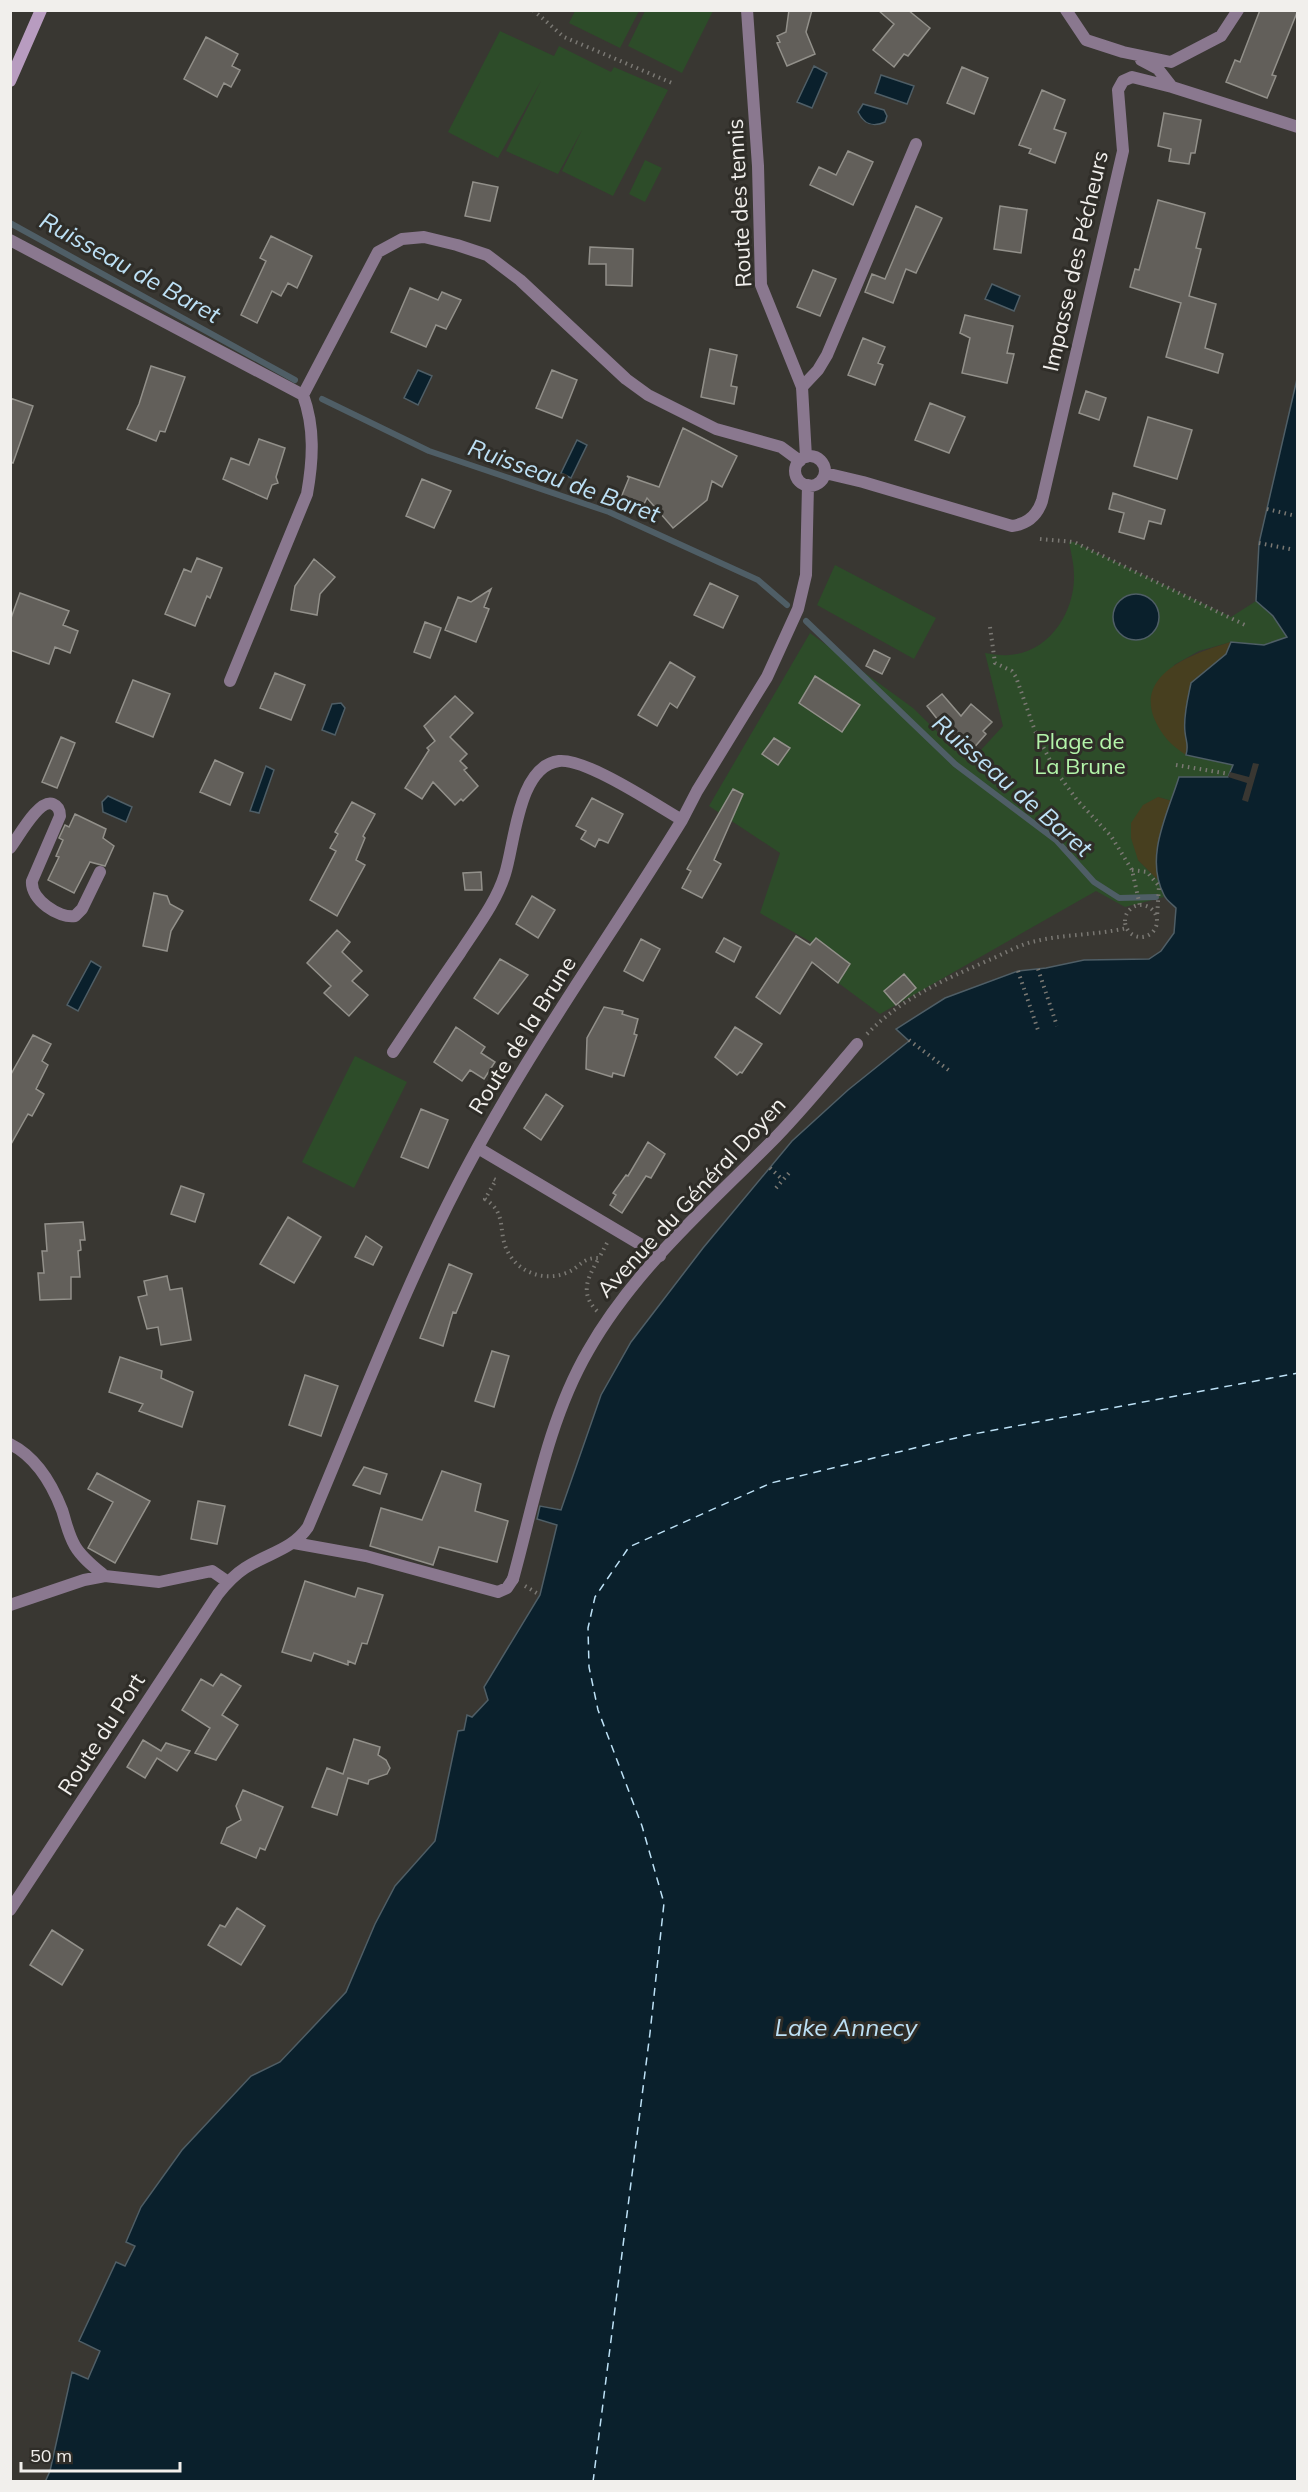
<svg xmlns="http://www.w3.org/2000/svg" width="1308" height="2492" viewBox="0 0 1308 2492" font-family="Mulish,sans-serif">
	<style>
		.green { fill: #2d4c29 }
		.sand { fill: #473f1f }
		.water { fill: #0a202c; stroke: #4f5e66; stroke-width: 1.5 }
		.pier { fill: #393732 }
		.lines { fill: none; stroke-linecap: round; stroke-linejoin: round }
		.stream { stroke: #4f5e66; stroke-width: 6 }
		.ferry { stroke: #bde1f6; stroke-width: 1.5; stroke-dasharray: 8 6; stroke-linecap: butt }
		.building { fill: #625f5a; stroke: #92908a; stroke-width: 1.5 }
		.path { stroke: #7a7873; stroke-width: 4; stroke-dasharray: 1.5 4.5; stroke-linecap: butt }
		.service { stroke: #8a788f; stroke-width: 12 }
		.pedestrian { stroke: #8a788f; stroke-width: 12 }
		.minor { stroke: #8a788f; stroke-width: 12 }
		.secondary { stroke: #b89cc0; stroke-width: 12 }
		.labels { text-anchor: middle; stroke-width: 6; stroke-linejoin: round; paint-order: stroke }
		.street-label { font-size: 22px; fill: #f1efec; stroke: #2f2d28 }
		.park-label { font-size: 22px; fill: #b3f4a9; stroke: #2f2d28 }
		.water-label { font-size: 24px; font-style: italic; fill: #bde1f6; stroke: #2f2d28 }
	</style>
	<rect width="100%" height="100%" fill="#393732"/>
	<path class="green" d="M 575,11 L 575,10 L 639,11 L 620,48 L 569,23 Z
		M 645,11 L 713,11 L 682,73 L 628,46 Z
		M 500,31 L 554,56 L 559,46 L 611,72 L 614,67 L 668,90 L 613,196 L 562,171 L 582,130 L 558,174 L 506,151 L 541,81 L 498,158 L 448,132 Z
		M 645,160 L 662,168 L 645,202 L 629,194 Z
		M 1069,542 L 1074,542 L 1231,617 L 1256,601 L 1273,616 L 1288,637 L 1264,645 L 1231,642 L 1199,651 L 1174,665 L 1186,755 L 1233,765 L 1228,777 L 1178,783 L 1172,801 L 1158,797 L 1138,860 L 1159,881 L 1164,897 L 1125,907 L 1096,891 L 880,1014 L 821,970 L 825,950 L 760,913 L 780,853 L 709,806 L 810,633 L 913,708 L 969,763 L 1003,726 L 985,653 C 993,654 1001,656 1009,655 C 1049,653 1075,612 1074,575 C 1074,564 1071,553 1069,542 Z
		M 835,565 L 936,618 L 914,659 L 817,605 Z
		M 355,1056 L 407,1082 L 354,1188 L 302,1162 Z"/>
	<path class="sand" d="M 1231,642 L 1226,654 L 1191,683 C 1188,698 1183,716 1185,732 C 1186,742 1189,745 1186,755 C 1171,745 1161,735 1154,718 C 1136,672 1197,652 1231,642 Z
		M 1158,797 L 1172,801 C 1161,825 1152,856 1159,881 L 1138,860 L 1131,838 L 1131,823 L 1143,805 Z"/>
	<path class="water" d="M 814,66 L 827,73 L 812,108 L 797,102 Z
		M 881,75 L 914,86 L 907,104 L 875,93 Z
		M 863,104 L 884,110 L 887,116 L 885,122 C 872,128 864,124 858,112 Z
		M 992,284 L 1020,296 L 1014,311 L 985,299 Z
		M 418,370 L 432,376 L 418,405 L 404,398 Z
		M 1297,379 L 1297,2481 L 45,2482 L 50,2471 L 72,2372 L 88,2379 L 100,2351 L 79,2341 L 116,2262 L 125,2266 L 135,2246 L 126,2242 L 141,2207 L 182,2150 L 251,2076 L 280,2062 L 346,1992 L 375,1924 L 395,1886 L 435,1841 L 458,1731 L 464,1730 L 467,1715 L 472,1717 L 488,1700 L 484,1687 L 540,1595 L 557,1525 L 537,1519 L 540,1506 L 561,1510 L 601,1395 L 631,1342 L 703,1248 L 792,1141 L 848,1090 L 909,1041 L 896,1029 L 945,998 L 1018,971 L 1046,968 L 1084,960 L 1149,959 L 1161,951 L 1174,933 L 1176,908 C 1172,904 1166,900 1164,895 C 1144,857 1168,813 1179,777 L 1228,777 L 1233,765 L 1186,755 C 1189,745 1186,742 1185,732 C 1183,716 1188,698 1191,683 L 1226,654 L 1231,642 L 1264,645 L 1287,637 L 1273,616 L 1256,601 L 1259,543 Z
		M 577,440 L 587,445 L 571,478 L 561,473 Z
		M1113 617a23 23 0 1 1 46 0a23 23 0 1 1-46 0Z
		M 341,703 L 345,708 L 335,735 L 322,730 L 332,704 Z
		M 266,766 L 274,770 L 259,813 L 250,811 Z
		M 108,796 L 132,807 L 126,822 L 103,812 L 102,802 Z
		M 91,961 L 101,967 L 78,1011 L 67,1005 Z"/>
	<path class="pier" d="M 1253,763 L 1259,764 L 1248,802 L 1242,800 L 1247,783 L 1228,777 L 1230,772 L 1249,777 Z"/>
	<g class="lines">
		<path class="stream" d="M 10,223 L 295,380
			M 322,399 L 429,451 L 609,512 L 758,580 L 787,605
			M 806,621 L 955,764 L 1056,840 L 1094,882 L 1119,898 L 1156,897"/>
		<path class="ferry" d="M 593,2482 L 650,2033 L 664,1903 L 642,1826 L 598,1710 L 589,1667 L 588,1628 L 595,1597 L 629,1547 L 771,1483 L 968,1435 L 1298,1373"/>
	</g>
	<path class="building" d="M 789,10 L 812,10 L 806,32 L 815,54 L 787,66 L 777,43 L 780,42 L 777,36 L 786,32 Z
		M 878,10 L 908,10 L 930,28 L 908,56 L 904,54 L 894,67 L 873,50 L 894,24 Z
		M 1260,10 L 1298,10 L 1272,75 L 1276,76 L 1267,98 L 1226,82 L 1235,60 L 1240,62 Z
		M 206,37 L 238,54 L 232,66 L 240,70 L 231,87 L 224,83 L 217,97 L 184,79 Z
		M 962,67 L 988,78 L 974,114 L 947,103 Z
		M 1042,90 L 1065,100 L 1054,129 L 1066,133 L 1055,163 L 1029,153 L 1031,149 L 1019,145 Z
		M 1164,113 L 1201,120 L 1195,153 L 1191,153 L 1189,164 L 1169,161 L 1171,149 L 1158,146 Z
		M 848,151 L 873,162 L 853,205 L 810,185 L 819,167 L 836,175 Z
		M 473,182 L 498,187 L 490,221 L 465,216 Z
		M 1158,200 L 1205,213 L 1196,248 L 1201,249 L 1189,296 L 1216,304 L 1205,348 L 1223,354 L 1218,373 L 1166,357 L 1181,303 L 1130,287 L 1135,269 L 1139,270 Z
		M 916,206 L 942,218 L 916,273 L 906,269 L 893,303 L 865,292 L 872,274 L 885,279 Z
		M 1000,206 L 1027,210 L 1021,253 L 994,249 Z
		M 271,236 L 312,256 L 297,288 L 288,283 L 281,296 L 272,291 L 257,323 L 241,315 L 266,261 L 260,258 Z
		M 590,247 L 633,249 L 632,286 L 606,285 L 606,264 L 589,264 Z
		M 813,270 L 836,279 L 820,316 L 797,307 Z
		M 410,288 L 438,300 L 442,292 L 461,300 L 446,329 L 436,325 L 426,347 L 391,332 Z
		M 965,315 L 1013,326 L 1007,353 L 1014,354 L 1007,383 L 962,373 L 970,338 L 960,333 Z
		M 863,338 L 885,347 L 878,363 L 883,365 L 875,385 L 848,375 Z
		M 710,349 L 737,355 L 731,386 L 737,387 L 734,404 L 701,397 Z
		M 151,366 L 185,377 L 165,432 L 160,431 L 156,441 L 127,429 L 139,404 Z
		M 552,370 L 577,380 L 562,418 L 536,408 Z
		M 1086,391 L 1106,398 L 1099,420 L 1079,413 Z
		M 10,398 L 33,406 L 13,463 L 10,462 Z
		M 930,403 L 965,417 L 949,453 L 915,440 Z
		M 1148,417 L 1192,430 L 1177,479 L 1134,466 Z
		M 683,428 L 737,456 L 722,487 L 712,481 L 707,500 L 673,528 L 647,498 L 642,508 L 620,500 L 629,478 L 627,476 L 659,487 Z
		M 259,439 L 285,448 L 276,477 L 278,483 L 272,485 L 267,499 L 223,479 L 231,458 L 249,465 Z
		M 422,479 L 451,491 L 434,528 L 406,516 Z
		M 1113,493 L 1165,510 L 1161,524 L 1149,521 L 1144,539 L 1119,532 L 1124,513 L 1109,509 Z
		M 197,558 L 222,568 L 210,598 L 207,596 L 195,626 L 165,614 L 184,569 L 191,572 Z
		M 314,559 L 335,577 L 320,594 L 317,615 L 291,610 L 295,586 Z
		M 710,583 L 738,596 L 723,628 L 694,615 Z
		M 491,589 L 484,607 L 489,609 L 476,642 L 445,630 L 458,597 L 471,602 Z
		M 20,593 L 69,611 L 63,625 L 78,631 L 70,653 L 55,647 L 49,664 L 10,650 L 10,621 Z
		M 425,622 L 441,628 L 430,658 L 414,652 Z
		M 874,650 L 890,658 L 882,674 L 866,666 Z
		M 670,662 L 695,677 L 677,708 L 670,703 L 657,726 L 638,715 Z
		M 275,673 L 305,685 L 291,720 L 260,708 Z
		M 815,676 L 860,705 L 842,732 L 799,703 Z
		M 133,680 L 170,694 L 153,737 L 116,722 Z
		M 942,694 L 961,716 L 971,704 L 992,722 L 983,731 L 986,734 L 972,750 L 938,720 L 927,706 Z
		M 455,696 L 473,713 L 450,737 L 467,754 L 460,761 L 467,768 L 464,770 L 478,786 L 463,801 L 461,799 L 455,805 L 433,782 L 422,799 L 405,788 L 429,750 L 427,748 L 435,741 L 424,726 Z
		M 61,737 L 75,743 L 57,788 L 42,782 Z
		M 774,738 L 790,748 L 778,765 L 762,754 Z
		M 215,760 L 243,773 L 230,805 L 200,792 Z
		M 733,789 L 743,794 L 714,860 L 721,864 L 702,898 L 682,888 L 691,871 L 687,869 Z
		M 592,798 L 623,814 L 608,843 L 599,839 L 595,847 L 581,839 L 586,831 L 576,826 Z
		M 352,802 L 375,814 L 363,836 L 365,838 L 356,860 L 365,865 L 337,916 L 310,900 L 336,851 L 330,848 L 338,834 L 335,832 Z
		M 75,814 L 106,829 L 103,838 L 114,846 L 105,866 L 90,862 L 74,893 L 48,880 L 59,857 L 56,856 L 63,840 L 59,838 L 65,825 L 69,827 Z
		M 481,872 L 482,890 L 465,890 L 463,873 Z
		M 154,893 L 167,896 L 170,904 L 183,911 L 171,931 L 167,951 L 143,946 Z
		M 532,896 L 555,910 L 538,938 L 516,924 Z
		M 337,930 L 350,942 L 342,952 L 362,971 L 352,981 L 368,995 L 349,1016 L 324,993 L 331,986 L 307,963 Z
		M 796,936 L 810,945 L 816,938 L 850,964 L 838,983 L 812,962 L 780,1014 L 756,997 Z
		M 724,938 L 741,947 L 734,962 L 716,952 Z
		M 641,939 L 660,949 L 643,981 L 624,971 Z
		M 500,959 L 528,975 L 498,1014 L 474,998 Z
		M 904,974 L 916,988 L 896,1005 L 884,991 Z
		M 604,1007 L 623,1011 L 622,1014 L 638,1019 L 634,1034 L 637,1035 L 624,1076 L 613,1073 L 612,1077 L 586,1069 L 587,1038 Z
		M 456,1027 L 485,1047 L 481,1053 L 495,1062 L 484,1079 L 470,1070 L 462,1081 L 434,1062 Z
		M 735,1027 L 762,1044 L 742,1073 L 740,1072 L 737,1075 L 715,1057 Z
		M 33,1035 L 51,1044 L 42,1061 L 48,1065 L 36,1089 L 44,1094 L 32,1116 L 28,1114 L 10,1146 L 10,1076 Z
		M 546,1094 L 563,1106 L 541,1140 L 524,1128 Z
		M 421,1109 L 448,1120 L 428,1168 L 401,1157 Z
		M 648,1142 L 665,1154 L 651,1178 L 646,1176 L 622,1213 L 610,1205 L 616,1195 L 613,1193 L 626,1175 L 628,1176 Z
		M 181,1186 L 204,1194 L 195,1222 L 171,1214 Z
		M 288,1217 L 321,1237 L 294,1283 L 260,1264 Z
		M 83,1222 L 85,1240 L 80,1240 L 81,1250 L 78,1251 L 80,1277 L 71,1277 L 71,1299 L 40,1300 L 38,1273 L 44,1273 L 42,1251 L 47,1251 L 45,1224 Z
		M 366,1236 L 382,1247 L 373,1265 L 355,1257 Z
		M 449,1264 L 472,1274 L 456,1313 L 453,1312 L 443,1346 L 420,1338 Z
		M 167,1276 L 170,1290 L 182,1288 L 191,1340 L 161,1345 L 158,1327 L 147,1329 L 138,1297 L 147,1295 L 144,1281 Z
		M 492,1351 L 509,1356 L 494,1407 L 475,1401 Z
		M 120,1357 L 162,1371 L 161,1378 L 193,1392 L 182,1427 L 139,1411 L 143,1404 L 109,1392 Z
		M 305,1375 L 338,1386 L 321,1436 L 289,1425 Z
		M 364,1467 L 387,1474 L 380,1494 L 353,1485 Z
		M 442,1471 L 481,1484 L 475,1511 L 508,1521 L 497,1562 L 439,1547 L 433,1565 L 370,1546 L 381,1508 L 422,1520 Z
		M 97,1473 L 150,1501 L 115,1563 L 88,1548 L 113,1502 L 88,1489 Z
		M 198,1501 L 225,1506 L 217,1544 L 191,1539 Z
		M 305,1581 L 355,1597 L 358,1588 L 383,1595 L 367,1644 L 362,1643 L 355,1664 L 348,1661 L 348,1665 L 314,1653 L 311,1661 L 282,1652 Z
		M 221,1674 L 241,1686 L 222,1715 L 238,1725 L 216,1760 L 195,1753 L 210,1728 L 182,1710 L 201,1679 L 213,1686 Z
		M 354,1739 L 380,1747 L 378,1755 L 386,1760 L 390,1768 L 387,1774 L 369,1780 L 368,1784 L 348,1778 L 337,1815 L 312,1807 L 327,1768 L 343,1774 Z
		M 143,1740 L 161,1751 L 166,1743 L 190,1751 L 177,1771 L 157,1758 L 145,1778 L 127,1767 Z
		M 243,1790 L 283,1807 L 265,1850 L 260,1848 L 256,1858 L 221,1843 L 227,1828 L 241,1820 L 236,1806 Z
		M 237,1908 L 265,1926 L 241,1965 L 208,1945 L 220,1925 L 225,1927 Z
		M 52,1930 L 83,1950 L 62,1985 L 30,1965 Z"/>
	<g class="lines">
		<path class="path" d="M 533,10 L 564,37 L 672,83
			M 1267,509 L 1292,515
			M 1040,539 L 1074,542 L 1245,625
			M 1259,543 L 1290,549
			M 990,627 L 995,663 L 1012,671 L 1016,677 L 1035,731 L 1055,770 L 1077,800 L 1111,836 L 1132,870 L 1140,906
			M 1176,765 L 1229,774
			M 1132,870 L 1147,872 L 1159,886 L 1157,918
			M1125 921a16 16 0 1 1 32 0a16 16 0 1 1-32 0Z
			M 1038,969 L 1057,1026
			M 1018,971 L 1038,1030
			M 867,1034 C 903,997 942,981 989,960 C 1004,954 1020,944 1036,941 C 1066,934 1097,935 1127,928
			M 909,1040 L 951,1072
			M 770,1168 L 783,1180
			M 494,1179 L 496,1180 L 485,1199 C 510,1215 495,1235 511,1257 C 523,1274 546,1281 566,1273 C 580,1268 582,1257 599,1258 L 607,1243
			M 776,1188 L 789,1173
			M 597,1311 C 579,1293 588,1277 599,1258
			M 525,1586 L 540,1595"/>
		<path class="service" d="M 802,387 L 818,370 L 827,355 L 916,144
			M 10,848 C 18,838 39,798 53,804 C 58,806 60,810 60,816 L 32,881 C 30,899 59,919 75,916 L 82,909 L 100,872
			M 478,1148 L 660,1256"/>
		<path class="pedestrian" d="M 513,1579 C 534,1503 548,1420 588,1351 C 635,1268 710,1204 776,1137 C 805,1107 831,1075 857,1044"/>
		<path class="minor" d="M 747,10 L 758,166 L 761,285 L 802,387 L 806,457
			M 1066,10 L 1086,40 L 1123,52 L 1171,62 L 1221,36 L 1238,10
			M 1141,60 L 1158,69 L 1172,87
			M 10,240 L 303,395
			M795 471a15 15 0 1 1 30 0a15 15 0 1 1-30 0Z
			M 825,473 L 863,482 L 1012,526 C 1027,524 1037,516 1042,501 L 1123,151 L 1118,90 L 1123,81 L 1132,77 L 1172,87 L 1298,127
			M 230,681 L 307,494 C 313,460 315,428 303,395 L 378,252 L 402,239 L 424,237 L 457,245 L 487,255 L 520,280 L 626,379 L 648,395 L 716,429 L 781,447 L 800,461
			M 393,1052 C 415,1019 437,986 460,953 C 476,928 496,903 505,874 C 515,843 518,766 559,761 C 586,758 656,805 682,820
			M 10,1444 C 36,1457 52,1484 62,1510 C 66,1522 68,1534 75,1546 C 82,1558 94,1567 105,1576
			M 294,1543 L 366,1556 L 498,1592 L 507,1588 L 513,1579
			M 10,1605 L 84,1580 L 105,1576 L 159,1582 L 212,1571 L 228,1582
			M 10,1910 L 218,1594 C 226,1584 234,1575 245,1568 C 268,1553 292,1550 308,1527 C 362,1400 411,1268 478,1147 C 540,1034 615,929 682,820 L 697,791 L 767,677 L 798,609 L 806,575 L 808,485"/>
		<path class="secondary" d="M 10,81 L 41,10"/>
	</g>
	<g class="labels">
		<g class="street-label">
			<text transform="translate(739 203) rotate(-93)" y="8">Route des tennis</text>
			<text transform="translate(1075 261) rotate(-77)" y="8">Impasse des Pécheurs</text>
			<text transform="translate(522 1035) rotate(-58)" y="8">Route de la Brune</text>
			<text transform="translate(691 1197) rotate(-47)" y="8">Avenue du Général Doyen</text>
			<text transform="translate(101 1734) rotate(-57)" y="8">Route du Port</text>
		</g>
		<g class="park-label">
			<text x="1080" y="749">Plage de<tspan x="1080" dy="25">La Brune</tspan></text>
		</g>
		<g class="water-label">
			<text transform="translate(130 268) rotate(29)" y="8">Ruisseau de Baret</text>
			<text transform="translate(564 481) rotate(20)" y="8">Ruisseau de Baret</text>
			<text transform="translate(1012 786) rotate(41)" y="8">Ruisseau de Baret</text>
			<text x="846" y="2036">Lake Annecy</text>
		</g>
	</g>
	<rect width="1308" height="2492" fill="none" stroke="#f1efec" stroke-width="24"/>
	<path d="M21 2462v9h159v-9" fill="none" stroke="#f1efec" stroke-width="3"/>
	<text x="30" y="2462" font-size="18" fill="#f1efec" stroke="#2f2d28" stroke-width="4.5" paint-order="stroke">50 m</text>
</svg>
